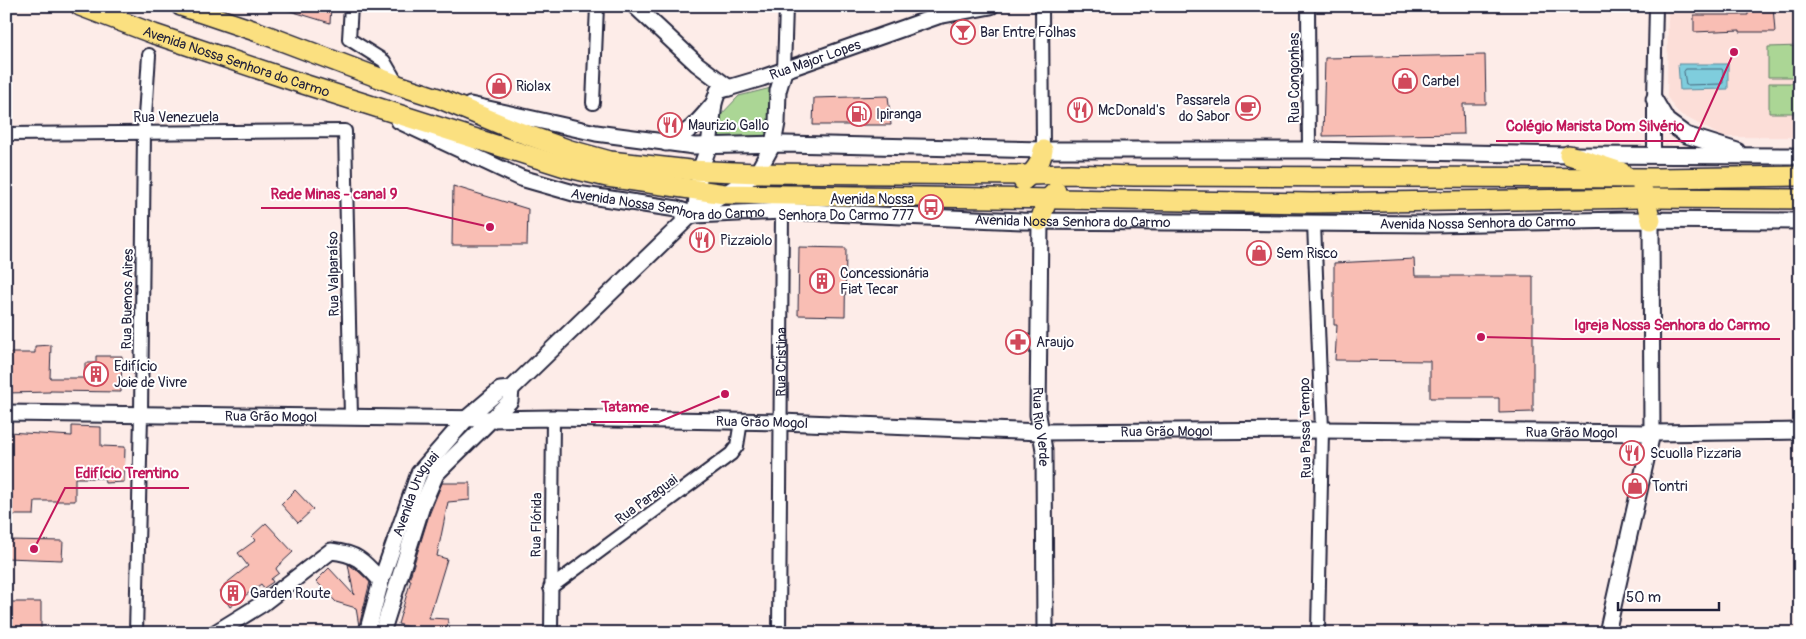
<svg xmlns="http://www.w3.org/2000/svg" width="1806" height="639" viewBox="0 0 1806 639" font-family="Pangolin,sans-serif">
	<style>
		.built { fill: #fcded8 }
		.green { fill: #abd695; stroke: #667c68 }
		.water { fill: #7fcddd; stroke: #5a899c }
		.lines { fill: none; stroke-linecap: round; stroke-linejoin: round }
		.shore { stroke: #47667c; stroke-width: 1 }
		.building { fill: #f9beb4; stroke: #22223b }
		.minor-casing { stroke: #22223b; stroke-width: 16 }
		.tertiary-casing { stroke: #22223b; stroke-width: 19 }
		.primary-casing { stroke: #22223b; stroke-width: 22 }
		.minor { stroke: #fff; stroke-width: 12 }
		.tertiary { stroke: #fff; stroke-width: 15 }
		.primary { stroke: #fbe080; stroke-width: 19 }
		.labels { text-anchor: middle; stroke-width: 4; stroke-linejoin: round; paint-order: stroke }
		.poi-label { font-size: 14px; fill: #22223b; stroke: #fff; text-anchor: start }
		.street-label { font-size: 14px; fill: #22223b; stroke: #fff }
		.leader { fill: none; stroke: #c2185b; stroke-width: 2 }
		.callout-dot { fill: #c2185b; stroke: #fff; stroke-width: 2 }
		.callout-label { font-size: 15px; text-anchor: middle; font-weight: bold; fill: #c2185b; stroke: #fff; stroke-width: 4; stroke-linejoin: round; paint-order: stroke }
	</style>
	<rect width="100%" height="100%" fill="#fdece8"/>
	<filter id="ink" filterUnits="userSpaceOnUse"><feTurbulence type="fractalNoise" baseFrequency=".02" numOctaves="2"/><feDisplacementMap in="SourceGraphic" scale="10" xChannelSelector="R" yChannelSelector="G"/><feConvolveMatrix kernelMatrix="1 2 1 2 8 2 1 2 1" color-interpolation-filters="sRGB"/></filter>
	<g filter="url(#ink)">
		<path class="built" d="M 1668,6 L 1800,6 L 1800,137 L 1723,137 L 1678,113 L 1667,97 Z"/>
		<path class="green" d="M 1800,46 L 1800,77 L 1768,77 L 1768,47 Z
			M 1769,83 L 1800,83 L 1800,113 L 1769,113 Z
			M 771,88 L 767,136 L 713,137 L 717,119 L 739,96 Z"/>
		<path class="water" d="M 1678,64 L 1728,64 L 1728,89 L 1680,90 Z"/>
		<g class="lines">
			<path class="shore" d="M 1686,69 L 1722,69 L 1723,71 L 1723,83 L 1721,84 L 1686,85 L 1684,72 Z"/>
		</g>
		<path class="building" d="M 284,6 L 331,6 L 330,23 L 284,9 Z
			M 1748,6 L 1773,6 L 1775,32 L 1740,32 L 1740,30 L 1694,32 L 1694,15 L 1748,15 Z
			M 1485,55 L 1486,104 L 1463,104 L 1464,134 L 1323,136 L 1325,58 Z
			M 888,96 L 891,125 L 813,125 L 814,98 Z
			M 453,186 L 528,209 L 527,245 L 452,245 Z
			M 799,247 L 846,248 L 845,316 L 798,315 Z
			M 1414,259 L 1415,276 L 1533,276 L 1533,412 L 1499,413 L 1499,398 L 1430,398 L 1430,361 L 1335,360 L 1337,325 L 1334,325 L 1334,263 Z
			M 51,345 L 50,378 L 85,378 L 85,363 L 96,363 L 96,356 L 122,356 L 121,392 L 50,391 L 50,392 L 6,393 L 6,353 L 35,353 L 35,346 Z
			M 72,426 L 101,427 L 101,446 L 125,447 L 124,482 L 105,483 L 104,478 L 75,478 L 75,501 L 35,501 L 34,515 L 6,515 L 8,432 L 72,436 Z
			M 442,483 L 470,483 L 470,500 L 448,502 L 437,556 L 447,559 L 429,618 L 448,619 L 447,633 L 428,633 L 398,624 L 411,580 L 409,580 L 429,515 Z
			M 295,490 L 313,509 L 298,523 L 281,504 Z
			M 266,523 L 293,552 L 277,567 L 276,569 L 279,573 L 271,579 L 273,582 L 264,588 L 261,584 L 230,607 L 220,591 L 226,587 L 224,585 L 248,566 L 238,553 L 256,540 L 252,536 Z
			M 6,540 L 63,541 L 62,560 L 6,558 Z
			M 348,564 L 358,571 L 370,582 L 359,626 L 356,608 L 336,602 L 316,581 L 329,568 L 354,595 Z
			M 6,602 L 41,602 L 41,633 L 6,633 Z"/>
		<g class="lines">
			<defs>
				<g id="minor">
					<path d="M 351,6 L 349,39 L 384,61 L 398,85"/>
					<path d="M 1042,6 L 1043,150"/>
					<path d="M 1308,6 L 1309,150"/>
					<path d="M 784,71 L 786,6"/>
					<path d="M 593,103 L 597,6"/>
					<path d="M 6,134 L 345,131 L 351,417"/>
					<path d="M 1654,155 L 1654,99 L 1656,6"/>
					<path d="M 1314,223 L 1322,430 L 1318,633"/>
					<path d="M 550,588 L 731,454 L 737,446 L 741,421"/>
					<path d="M 136,633 L 141,415 L 144,132 L 149,55"/>
					<path d="M 551,633 L 553,418"/>
					<path id="s1" d="M 779,633 L 782,211"/>
				</g>
				<g id="tertiary">
					<path d="M 635,6 L 697,64 L 729,88"/>
					<path id="s2" d="M 718,91 L 762,78 L 938,16 L 991,6"/>
					<path d="M 1654,99 L 1667,121 L 1686,135 L 1737,151"/>
					<path d="M 470,105 L 596,133 L 694,146 L 785,144 L 1043,150 L 1309,150 L 1569,155 L 1800,156"/>
					<path id="s3" d="M 399,121 L 521,178 L 577,194 L 677,209 L 695,215 L 782,211 L 1022,221 L 1434,224 L 1623,220 L 1800,221"/>
					<path d="M 666,143 C 690,133 698,122 714,103"/>
					<path d="M 695,215 L 700,170 L 709,146 L 714,103 L 718,91"/>
					<path id="s4" d="M 1040,221 L 1038,415 L 1044,450 L 1045,633"/>
					<path id="s5" d="M 6,413 L 492,419 L 553,418 L 780,422 L 1041,432 L 1322,430 L 1652,433 L 1800,431"/>
					<path d="M 215,633 L 262,604 L 331,551 C 358,554 363,561 381,581"/>
					<path id="s6" d="M 367,633 L 381,581 L 419,473 L 467,418 L 500,390 L 511,389 L 688,218 L 757,173 L 773,144 L 777,123 L 778,91 L 784,71"/>
					<path d="M 382,633 L 422,506 L 436,474 L 510,401 L 511,389"/>
					<path d="M 1607,633 L 1652,433 L 1651,220"/>
				</g>
				<g id="primary">
					<path id="s7" d="M 80,6 L 154,34 L 297,82 L 565,167 L 607,177 L 725,194 L 1312,203 L 1646,198 L 1800,199"/>
					<path d="M 181,6 L 258,32 L 398,85 L 438,98 L 519,132 L 570,150 L 610,161 L 690,170 L 757,173 L 1031,175 L 1069,174 L 1134,176 L 1655,178 L 1800,176"/>
					<path d="M 1569,155 L 1621,172"/>
					<path d="M 1023,181 C 1034,172 1041,164 1043,150"/>
					<path d="M 1642,188 L 1651,220"/>
					<path d="M 1040,221 L 1047,200 L 1056,191"/>
				</g>
			</defs>
			<use href="#minor" class="minor-casing"/>
			<use href="#tertiary" class="tertiary-casing"/>
			<use href="#primary" class="primary-casing"/>
			<use href="#minor" class="minor"/>
			<use href="#tertiary" class="tertiary"/>
			<use href="#primary" class="primary"/>
		</g>
	</g>
	<defs>
		<symbol id="bar-ring" viewBox="-11 -11 22 22"><circle r="9.5" fill="#fff" stroke="#d1495b" stroke-width="1.5"/><path d="M-6-5H6L.8 .8V4.5H3.5V6h-7V4.5H-.8V.8Z" fill="#d1495b"/></symbol>
		<symbol id="shop-ring" viewBox="-11 -11 22 22"><circle r="9.5" fill="#fff" stroke="#d1495b" stroke-width="1.5"/><path d="M-5-2.5h2.3a2.7 3.5 0 0 1 5.4 0H5L5.5 6h-11ZM-1.5-2.5h3a1.5 2.3 0 0 0-3 0Z" fill="#d1495b"/></symbol>
		<symbol id="cafe-ring" viewBox="-11 -11 22 22"><circle r="9.5" fill="#fff" stroke="#d1495b" stroke-width="1.5"/><path d="M-5.5-4.5H6V0H3Q3 3.5 0 3.5H-2.5Q-5.5 3.5-5.5 0ZM3-3.2v2h1.7v-2ZM-6 4.5H4V6H-6Z" fill="#d1495b"/></symbol>
		<symbol id="restaurant-ring" viewBox="-11 -11 22 22"><circle r="9.5" fill="#fff" stroke="#d1495b" stroke-width="1.5"/><path d="M-5-6h1v4h1v-4h1v4h1v-4h1v5L-1.5 .5V6h-2V.5L-5-1ZM5-6V6H3V1.5H1.5Q1.5-4 5-6Z" fill="#d1495b"/></symbol>
		<symbol id="fuel-ring" viewBox="-11 -11 22 22"><circle r="9.5" fill="#fff" stroke="#d1495b" stroke-width="1.5"/><path d="M-5.5-6h7V0h2V4h1.3V-2.5L3-4.5l.8-.8L6-3V5H2.5V1h-1V6h-7ZM-4.2-4.7v3.2H.2V-4.7Z" fill="#d1495b"/></symbol>
		<symbol id="bus-ring" viewBox="-11 -11 22 22"><circle r="9.5" fill="#fff" stroke="#d1495b" stroke-width="1.5"/><path d="M-5-6H5V4H4V6H2V4H-2V6H-4V4H-5ZM-3.5-4V0h7V-4ZM-3.5 1.2v1.5H-2V1.2ZM2 1.2v1.5H3.5V1.2Z" fill="#d1495b"/></symbol>
		<symbol id="building-ring" viewBox="-11 -11 22 22"><circle r="9.5" fill="#fff" stroke="#d1495b" stroke-width="1.5"/><path d="M-4-6H4V6H1V3H-1V6H-4ZM-2.5-4.3h1.7v1.8h-1.7ZM.8-4.3h1.7v1.8H.8ZM-2.5-1h1.7V.8h-1.7ZM.8-1h1.7V.8H.8Z" fill="#d1495b"/></symbol>
		<symbol id="pharmacy-ring" viewBox="-11 -11 22 22"><circle r="9.5" fill="#fff" stroke="#d1495b" stroke-width="1.5"/><path d="M-2-6h4v4h4v4h-4v4h-4v-4h-4v-4h4Z" fill="#d1495b"/></symbol>
	</defs>
	<g fill-rule="evenodd">
		<use href="#bar-ring" x="949" y="18" width="28" height="28"/>
		<use href="#shop-ring" x="1391" y="67" width="28" height="28"/>
		<use href="#shop-ring" x="485" y="72" width="28" height="28"/>
		<use href="#cafe-ring" x="1234" y="94" width="28" height="28"/>
		<use href="#restaurant-ring" x="1066" y="96" width="28" height="28"/>
		<use href="#fuel-ring" x="845" y="100" width="28" height="28"/>
		<use href="#restaurant-ring" x="656" y="111" width="28" height="28"/>
		<use href="#bus-ring" x="917" y="193" width="28" height="28"/>
		<use href="#restaurant-ring" x="688" y="226" width="28" height="28"/>
		<use href="#shop-ring" x="1245" y="239" width="28" height="28"/>
		<use href="#building-ring" x="808" y="267" width="28" height="28"/>
		<use href="#pharmacy-ring" x="1004" y="328" width="28" height="28"/>
		<use href="#building-ring" x="82" y="360" width="28" height="28"/>
		<use href="#restaurant-ring" x="1618" y="439" width="28" height="28"/>
		<use href="#shop-ring" x="1621" y="472" width="28" height="28"/>
		<use href="#building-ring" x="219" y="579" width="28" height="28"/>
	</g>
	<g class="labels">
		<g class="poi-label">
			<text x="980" y="37">Bar Entre Folhas</text>
			<text x="1422" y="86">Carbel</text>
			<text x="516" y="91">Riolax</text>
			<text x="1230" y="105" text-anchor="end">Passarela<tspan x="1230" dy="16">do Sabor</tspan></text>
			<text x="1098" y="115">McDonald's</text>
			<text x="876" y="119">Ipiranga</text>
			<text x="688" y="130">Maurizio Gallo</text>
			<text x="914" y="204" text-anchor="end">Avenida Nossa<tspan x="914" dy="16">Senhora Do Carmo 777</tspan></text>
			<text x="720" y="245">Pizzaiolo</text>
			<text x="1276" y="258">Sem Risco</text>
			<text x="840" y="278">Concessionária<tspan x="840" dy="16">Fiat Tecar</tspan></text>
			<text x="1036" y="347">Araujo</text>
			<text x="114" y="371">Edifício<tspan x="114" dy="16">Joie de Vivre</tspan></text>
			<text x="1650" y="458">Scuolla Pizzaria</text>
			<text x="1652" y="491">Tontri</text>
			<text x="250" y="598">Garden Route</text>
		</g>
		<g class="street-label">
			<text dy="5" stroke="none"><textPath href="#s2" startOffset="102">Rua Major Lopes</textPath></text>
			<text dy="5" stroke="none"><textPath href="#s7" startOffset="166">Avenida Nossa Senhora do Carmo</textPath></text>
			<text transform="translate(1294 78) rotate(-90)" y="5">Rua Congonhas</text>
			<text x="176" y="122">Rua Venezuela</text>
			<text dy="5" stroke="none"><textPath href="#s3" startOffset="285">Avenida Nossa Senhora do Carmo</textPath></text>
			<text dy="5" stroke="none"><textPath href="#s3" startOffset="691">Avenida Nossa Senhora do Carmo</textPath></text>
			<text dy="5" stroke="none"><textPath href="#s3" startOffset="1096">Avenida Nossa Senhora do Carmo</textPath></text>
			<text transform="translate(333 274) rotate(-91)" y="5">Rua Valparaíso</text>
			<text transform="translate(127 299) rotate(-89)" y="5">Rua Buenos Aires</text>
			<text dy="5" stroke="none"><textPath href="#s1" startOffset="271">Rua Cristina</textPath></text>
			<text dy="5" stroke="none"><textPath href="#s5" startOffset="265">Rua Grão Mogol</textPath></text>
			<text dy="5" stroke="none"><textPath href="#s5" startOffset="756">Rua Grão Mogol</textPath></text>
			<text dy="5" stroke="none"><textPath href="#s4" startOffset="206">Rua Rio Verde</textPath></text>
			<text transform="translate(1305 428) rotate(-91)" y="5">Rua Passa Tempo</text>
			<text dy="5" stroke="none"><textPath href="#s5" startOffset="1161">Rua Grão Mogol</textPath></text>
			<text dy="5" stroke="none"><textPath href="#s5" startOffset="1566">Rua Grão Mogol</textPath></text>
			<text dy="5" stroke="none"><textPath href="#s6" startOffset="148">Avenida Uruguai</textPath></text>
			<text transform="translate(646 499) rotate(-36)" y="5">Rua Paraguai</text>
			<text transform="translate(536 525) rotate(-89)" y="5">Rua Flórida</text>
		</g>
	</g>
	<path class="leader" d="M1734 52L1694 141H1496M490 227L407 208H261M1481 337L1563 339H1780M725 394L659 422H591M34 549L65 488H189"/>
	<g class="callout-dot">
		<circle cx="1734" cy="52" r="5"/>
		<circle cx="490" cy="227" r="5"/>
		<circle cx="1481" cy="337" r="5"/>
		<circle cx="725" cy="394" r="5"/>
		<circle cx="34" cy="549" r="5"/>
	</g>
	<g class="callout-label">
		<text x="1595" y="131">Colégio Marista Dom Silvério</text>
		<text x="334" y="199">Rede Minas - canal 9</text>
		<text x="1672" y="330">Igreja Nossa Senhora do Carmo</text>
		<text x="625" y="412">Tatame</text>
		<text x="127" y="478">Edifício Trentino</text>
	</g>
	<rect width="1806" height="639" fill="none" stroke="#fff" stroke-width="25"/>
	<rect x="12" y="12" width="1781" height="614" fill="none" stroke="#22223b" stroke-width="2" filter="url(#ink)"/>
	<path d="M1618 602v8h101v-8" fill="none" stroke="#22223b" stroke-width="2.5"/>
	<text x="1626" y="602" font-size="15" fill="#22223b" stroke="#ffffff" stroke-width="4" paint-order="stroke">50 m</text>
</svg>
